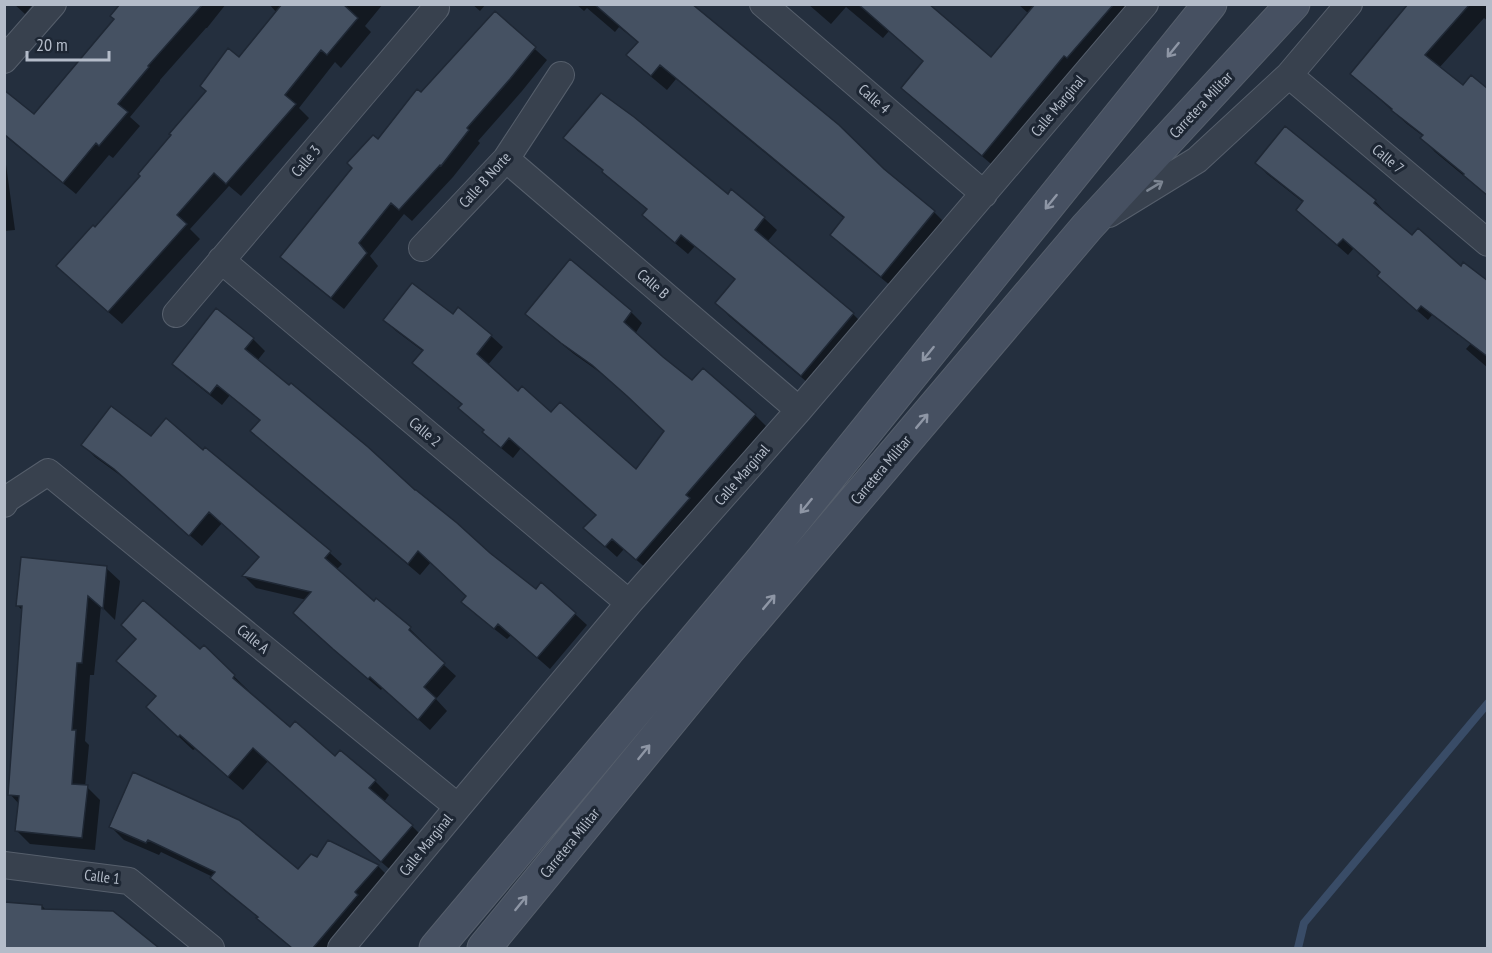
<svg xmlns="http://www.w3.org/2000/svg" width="1492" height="953" viewBox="0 0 1492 953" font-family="'PT Sans Narrow',sans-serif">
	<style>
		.shadow { fill: #0007 }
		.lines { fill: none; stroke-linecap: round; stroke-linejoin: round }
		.stream { stroke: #394c67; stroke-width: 8 }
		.building { fill: #455162; stroke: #1f2835; stroke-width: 1.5 }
		.minor-casing { stroke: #565f6c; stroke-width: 28 }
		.secondary-casing { stroke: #565f6c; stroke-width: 35 }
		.minor { stroke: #38414e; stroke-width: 26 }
		.secondary { stroke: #465061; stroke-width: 33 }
		.oneway { stroke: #8e96a5 }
		.oneway2 { stroke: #7c8592 }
		.labels { text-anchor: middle; stroke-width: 6; stroke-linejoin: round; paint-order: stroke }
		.street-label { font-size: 15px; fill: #b4bcc9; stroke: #1d2633 }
	</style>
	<rect width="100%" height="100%" fill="#242f3e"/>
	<path class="shadow" d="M 14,4 L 33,4 L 25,14 Z
		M 122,4 L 226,4 L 207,28 L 206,28 L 160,80 L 160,81 L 130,117 L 140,126 L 113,158 L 109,155 L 76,194 L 4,135 L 4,104 L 34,116 L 116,19 Z
		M 269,4 L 383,4 L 365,26 L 371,32 L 341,68 L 335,62 L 299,108 L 309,118 L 241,196 L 229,186 L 190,229 L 200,239 L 122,324 L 72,280 L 96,229 L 277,13 Z
		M 472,4 L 486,4 L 480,11 Z
		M 576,4 L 689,4 L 883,170 L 934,212 L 949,227 L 897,291 L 847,250 L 832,235 L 845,219 L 676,79 L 667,90 L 643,70 L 628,55 L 639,43 L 619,27 L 615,32 L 587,8 L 584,11 Z
		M 808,4 L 927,4 L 991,59 L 1029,14 L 1018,4 L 1142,4 L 997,169 L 918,102 L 903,88 L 925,62 L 889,31 L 883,38 L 846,7 L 831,24 Z
		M 1410,4 L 1488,4 L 1488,21 L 1484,18 L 1439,68 L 1463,87 L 1488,91 L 1488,196 L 1435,152 L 1422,138 L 1423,136 L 1407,124 L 1352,74 Z
		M 494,12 L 547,60 L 522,91 L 478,141 L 480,143 L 453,177 L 412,221 L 404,214 L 370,256 L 378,266 L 344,309 L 294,269 L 282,257 L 378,141 Z
		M 565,138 L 728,196 L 764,218 L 777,230 L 767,242 L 853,314 L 866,327 L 814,388 L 729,316 L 717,303 L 736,280 L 695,246 L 688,254 L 657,228 L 644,215 L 648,210 L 617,184 L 604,171 L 578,151 Z
		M 4,150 L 15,230 L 4,231 Z
		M 1257,163 L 1375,201 L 1385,212 L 1384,213 L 1488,296 L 1458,335 L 1432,315 L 1428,320 L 1389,286 L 1382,272 L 1354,248 L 1348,255 L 1308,220 L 1304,203 L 1267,174 Z
		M 570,261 L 631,312 L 642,323 L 635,334 L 692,382 L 755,415 L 766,426 L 697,507 L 700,510 L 648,570 L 624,549 L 617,557 L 597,539 L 597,516 L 521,448 L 513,458 L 495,443 L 484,432 L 485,431 L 463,405 L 425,374 L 414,363 L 424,352 L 396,331 L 385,320 L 453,316 L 459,309 L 491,336 L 503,347 L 487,366 L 518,393 L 552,414 L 636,471 L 666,431 L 605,376 L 574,354 L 538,325 L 527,314 Z
		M 216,310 L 253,339 L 265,351 L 257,361 L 536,591 L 575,614 L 587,625 L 550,669 L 511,635 L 507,639 L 475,614 L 463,602 L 468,596 L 431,562 L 420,575 L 264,443 L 261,421 L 230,395 L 222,405 L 186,376 L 174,364 Z
		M 1488,324 L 1488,368 L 1466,349 Z
		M 152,438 L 203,452 L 330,553 L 342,564 L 336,570 L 374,603 L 410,629 L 422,641 L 420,643 L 456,676 L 436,699 L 447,711 L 430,730 L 383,687 L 381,690 L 347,661 L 307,600 L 256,588 L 244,576 L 261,557 L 222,523 L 202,546 L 128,481 L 95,457 L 83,445 Z
		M 106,568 L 120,581 L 115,620 L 101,606 L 94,675 L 90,675 L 85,741 L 89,745 L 85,787 L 87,787 L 100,800 L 95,850 L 30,844 L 17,831 L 19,804 L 10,794 L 23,611 L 17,605 Z
		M 204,647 L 249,691 L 247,692 L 290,729 L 375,781 L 389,795 L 384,802 L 412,826 L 426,840 L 396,875 L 268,761 L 243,790 L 195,749 L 193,750 L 162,721 L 157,697 L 118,661 L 200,651 Z
		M 111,827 L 298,871 L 318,859 L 378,866 L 391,879 L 337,948 L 292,948 L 271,931 L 259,918 L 225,891 L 212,878 L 213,877 L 161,852 L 159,855 L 124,840 Z
		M 4,903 L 42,906 L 46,910 L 113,912 L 157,948 L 4,948 Z"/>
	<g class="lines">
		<path class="stream" d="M 1298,948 L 1304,923 L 1488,703"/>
	</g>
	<path class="building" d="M 120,4 L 203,4 L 148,66 L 149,67 L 118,104 L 128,112 L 99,146 L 96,143 L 63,183 L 4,134 L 4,90 L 34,114 L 114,19 L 110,16 Z
		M 282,4 L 343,4 L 358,18 L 327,55 L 321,50 L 285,95 L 296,104 L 226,184 L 214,173 L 177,215 L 187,224 L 108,312 L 56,266 L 93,225 L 95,227 L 140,176 L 138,174 L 171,135 L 169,134 L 206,91 L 200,86 L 228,48 L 239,57 Z
		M 594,4 L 692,4 L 839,125 L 884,169 L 935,211 L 881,277 L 830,235 L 844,217 L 660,65 L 651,76 L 626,55 L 638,42 Z
		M 858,4 L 929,4 L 991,57 L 1035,4 L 1114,4 L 1067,58 L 1064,56 L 982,156 L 901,88 L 923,61 Z
		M 1408,4 L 1470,4 L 1425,55 L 1463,85 L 1471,75 L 1488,89 L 1488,196 L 1463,175 L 1464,174 L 1420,138 L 1423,135 L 1391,110 L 1392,109 L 1350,74 Z
		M 495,11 L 536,47 L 510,79 L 467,128 L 469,130 L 441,166 L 440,165 L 399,210 L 391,203 L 359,243 L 367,253 L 331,298 L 280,257 L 352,168 L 347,163 L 373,135 L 378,139 L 417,89 L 421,92 Z
		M 601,93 L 634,117 L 728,194 L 731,189 L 765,217 L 755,230 L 854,313 L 801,376 L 715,303 L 735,279 L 681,235 L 675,243 L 642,215 L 647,209 L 602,172 L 603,170 L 563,138 Z
		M 1285,126 L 1376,200 L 1374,203 L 1412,235 L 1418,228 L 1461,266 L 1463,262 L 1488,281 L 1488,357 L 1421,306 L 1417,311 L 1377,276 L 1380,272 L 1343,239 L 1337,245 L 1296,210 L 1303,201 L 1255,163 Z
		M 570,259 L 632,311 L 624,322 L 663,357 L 692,380 L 703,368 L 756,414 L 686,495 L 690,498 L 636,560 L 612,539 L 605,547 L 583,528 L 596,515 L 509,438 L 501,448 L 482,432 L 484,430 L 458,408 L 462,404 L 412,363 L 423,350 L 383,320 L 412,283 L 453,314 L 458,307 L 492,335 L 477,354 L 518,391 L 522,386 L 551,412 L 560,402 L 636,469 L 664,431 L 627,396 L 592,365 L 561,343 L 525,314 Z
		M 216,308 L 254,338 L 245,349 L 289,385 L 291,383 L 368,447 L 415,490 L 416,490 L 457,523 L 490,553 L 536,589 L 541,582 L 576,613 L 537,658 L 498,624 L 494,629 L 461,602 L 466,596 L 418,551 L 408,564 L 250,431 L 260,420 L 217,385 L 210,394 L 172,364 Z
		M 111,406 L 151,436 L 166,418 L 203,450 L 205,447 L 331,551 L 325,558 L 374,601 L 376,598 L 411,627 L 409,630 L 445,663 L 424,687 L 436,698 L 418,720 L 370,677 L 368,679 L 333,649 L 293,613 L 311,592 L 242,576 L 259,557 L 209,512 L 189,536 L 114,469 L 81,445 Z
		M 21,557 L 107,566 L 103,609 L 88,596 L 82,663 L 77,663 L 72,730 L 76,730 L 72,784 L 88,785 L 82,838 L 15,831 L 19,796 L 8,795 L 22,606 L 16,606 Z
		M 143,600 L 200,649 L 204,645 L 235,675 L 233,678 L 290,727 L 295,721 L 335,756 L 340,750 L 376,780 L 369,788 L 413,825 L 381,862 L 253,748 L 228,777 L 180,735 L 178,737 L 146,707 L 156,696 L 116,661 L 136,639 L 121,625 Z
		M 133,772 L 239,820 L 298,869 L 311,854 L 317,857 L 328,840 L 379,865 L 355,892 L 358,895 L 313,948 L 292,948 L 256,918 L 258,917 L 210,878 L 215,872 L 148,840 L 146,843 L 109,827 Z
		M 4,902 L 42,905 L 42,909 L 113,911 L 159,948 L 4,948 Z"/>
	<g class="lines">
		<defs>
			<path id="minor" d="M 763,4 L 984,194
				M 4,60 L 53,4
				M 1289,75 L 1488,243
				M 506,159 L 799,410
				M 1109,214 L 1197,160 L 1289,75 L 1349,4
				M 422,248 L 506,159 L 561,75
				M 221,260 L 629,603
				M 176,314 L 436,8
				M 4,504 L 7,499 L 48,472 L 458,807
				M 4,865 L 129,881 L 211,948
				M 341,948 L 458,807 L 629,603 L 799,410 L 1145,4"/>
			<path id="secondary" d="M 436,948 L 763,559 L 1210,4
				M 484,948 L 729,649 L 1087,227 L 1293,4"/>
		</defs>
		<use href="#minor" class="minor-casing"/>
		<use href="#secondary" class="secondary-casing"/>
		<use href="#minor" class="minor"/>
		<use href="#secondary" class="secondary"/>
	</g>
	<defs><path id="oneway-shaft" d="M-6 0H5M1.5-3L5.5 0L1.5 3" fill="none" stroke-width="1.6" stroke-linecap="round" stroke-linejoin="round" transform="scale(1.5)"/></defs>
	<g class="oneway">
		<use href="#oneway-shaft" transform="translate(1173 50) rotate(129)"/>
		<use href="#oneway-shaft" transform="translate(1051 202) rotate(129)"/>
		<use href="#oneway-shaft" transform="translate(928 354) rotate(129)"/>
		<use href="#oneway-shaft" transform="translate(922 421) rotate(-50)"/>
		<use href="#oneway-shaft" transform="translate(806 506) rotate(129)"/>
		<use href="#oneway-shaft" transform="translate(769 602) rotate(-50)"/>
		<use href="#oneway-shaft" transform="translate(644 752) rotate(-51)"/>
		<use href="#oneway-shaft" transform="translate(521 903) rotate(-51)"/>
	</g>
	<use class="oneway2" href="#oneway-shaft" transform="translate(1155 186) rotate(-31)"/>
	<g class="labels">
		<g class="street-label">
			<text transform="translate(874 99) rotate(41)" y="5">Calle 4</text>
			<text transform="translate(1201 105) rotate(-47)" y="5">Carretera Militar</text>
			<text transform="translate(1058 106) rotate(-50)" y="5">Calle Marginal</text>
			<text transform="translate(1388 159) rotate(40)" y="5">Calle 7</text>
			<text transform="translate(306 161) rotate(-50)" y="5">Calle 3</text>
			<text transform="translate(485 180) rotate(-48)" y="5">Calle B Norte</text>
			<text transform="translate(653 284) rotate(41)" y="5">Calle B</text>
			<text transform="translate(425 432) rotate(40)" y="5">Calle 2</text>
			<text transform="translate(881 470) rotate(-50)" y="5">Carretera Militar</text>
			<text transform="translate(742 475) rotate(-49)" y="5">Calle Marginal</text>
			<text transform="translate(253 639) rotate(39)" y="5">Calle A</text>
			<text transform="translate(570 843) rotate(-51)" y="5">Carretera Militar</text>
			<text transform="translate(426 845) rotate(-51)" y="5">Calle Marginal</text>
			<text transform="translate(102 877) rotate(7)" y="5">Calle 1</text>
		</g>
	</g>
	<rect width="1492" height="953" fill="none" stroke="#b4bcc9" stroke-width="12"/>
	<path d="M27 51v9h82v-9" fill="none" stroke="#b4bcc9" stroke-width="3"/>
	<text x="36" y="51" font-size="18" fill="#b4bcc9" stroke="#1d2633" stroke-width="4.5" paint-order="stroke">20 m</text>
</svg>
